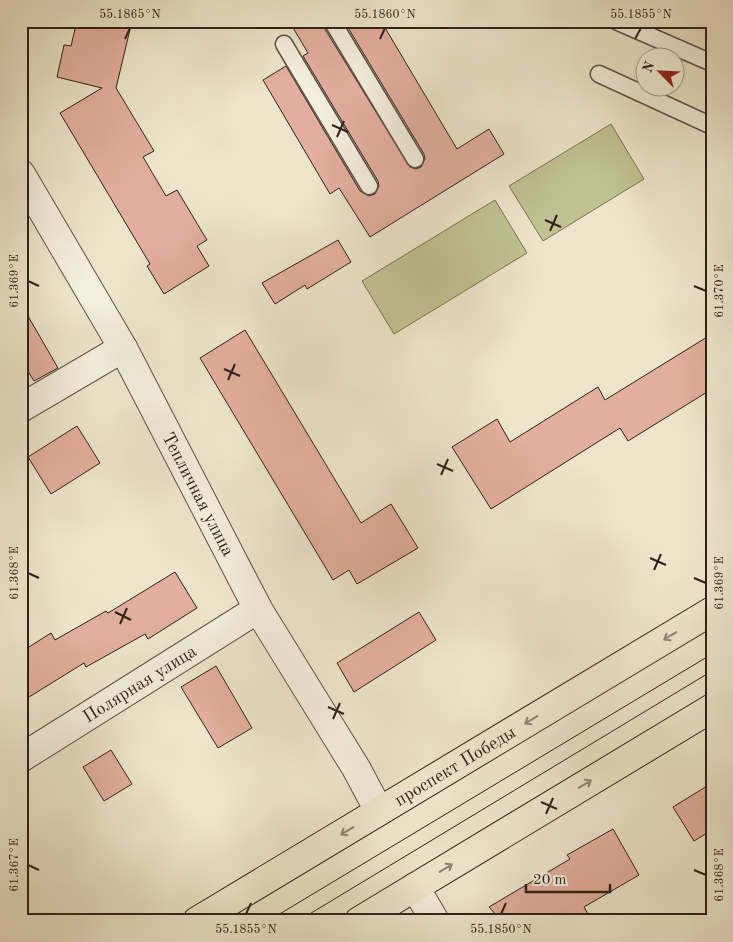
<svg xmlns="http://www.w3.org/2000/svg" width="733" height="942" viewBox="0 0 733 942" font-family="'Old Standard TT',serif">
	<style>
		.green { fill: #c0c292; stroke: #787256 }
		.building { fill: #e2ae9e; stroke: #30211b }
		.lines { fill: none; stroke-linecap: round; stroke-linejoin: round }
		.lane-casing { stroke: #5f5247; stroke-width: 19 }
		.street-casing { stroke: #5f5247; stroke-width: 30 }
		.primary-casing { stroke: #30211b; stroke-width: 30 }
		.lane { stroke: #f3eedd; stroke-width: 16 }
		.street { stroke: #f3eedd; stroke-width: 28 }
		.primary { stroke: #ede5cb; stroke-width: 28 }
		.tram { stroke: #30211b; stroke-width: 1 }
		.oneway { stroke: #8e8373 }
		.ticks { fill: none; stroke: #30211b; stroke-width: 2 }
		.labels { text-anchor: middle; stroke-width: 4; stroke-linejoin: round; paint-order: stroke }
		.street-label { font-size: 18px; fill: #30211b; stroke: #f3eedd }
		.neatline { fill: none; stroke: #30211b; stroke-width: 2 }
		.ticks-label { font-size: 12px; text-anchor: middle; fill: #30211b }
	</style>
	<rect width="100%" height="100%" fill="#ede5cb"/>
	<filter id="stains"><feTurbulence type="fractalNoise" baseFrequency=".004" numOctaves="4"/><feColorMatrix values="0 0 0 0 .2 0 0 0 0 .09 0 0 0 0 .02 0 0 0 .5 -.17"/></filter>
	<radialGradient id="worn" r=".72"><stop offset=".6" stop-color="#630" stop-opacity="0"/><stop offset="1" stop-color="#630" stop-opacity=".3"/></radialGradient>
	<path class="green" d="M 611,124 L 644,179 L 543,241 L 509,186 Z
		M 495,200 L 527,253 L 394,334 L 362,281 Z"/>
	<path class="building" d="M 77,21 L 132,21 L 116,88 L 154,151 L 143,157 L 166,196 L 177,190 L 207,240 L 197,246 L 209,266 L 164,294 L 147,266 L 150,264 L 60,113 L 102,88 L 57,77 L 64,45 L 71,46 Z
		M 289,21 L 322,21 L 323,26 L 410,167 L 416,169 L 421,167 L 425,159 L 424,154 L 344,21 L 381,21 L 457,149 L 489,129 L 504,154 L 370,237 L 339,188 L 330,194 L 263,80 L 286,66 L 360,191 L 369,196 L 375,194 L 379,186 L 378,181 L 303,56 L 308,53 Z
		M 338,240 L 351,262 L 307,289 L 305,285 L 275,304 L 262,283 Z
		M 21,304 L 58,368 L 34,381 L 21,360 Z
		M 245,330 L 361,523 L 391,504 L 418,548 L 357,584 L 349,570 L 333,580 L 200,358 Z
		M 712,334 L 712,389 L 628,441 L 620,428 L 491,509 L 452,447 L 497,419 L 510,442 L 598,387 L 605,400 Z
		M 77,426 L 100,463 L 51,494 L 28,457 Z
		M 175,572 L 197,608 L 148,639 L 145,634 L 86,667 L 84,663 L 21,702 L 21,652 L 51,633 L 55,640 L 106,611 L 108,613 Z
		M 419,612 L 436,640 L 354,692 L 337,663 Z
		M 216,666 L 252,728 L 218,748 L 181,687 Z
		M 111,750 L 132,784 L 104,801 L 83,767 Z
		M 712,783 L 712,830 L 694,841 L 673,807 Z
		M 613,829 L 639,875 L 584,907 L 592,921 L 501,921 L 489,907 L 570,859 L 567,855 Z"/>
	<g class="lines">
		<defs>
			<path id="lane" d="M 332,21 L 415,159
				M 618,22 L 712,63
				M 284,44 L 369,186
				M 599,74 L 712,126"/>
			<g id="street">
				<path id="s1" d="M 21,174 L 123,348 L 258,609 L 356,768 L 379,811"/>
				<path d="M 21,408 L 123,348"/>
				<path id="s2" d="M 21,758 L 258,609"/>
				<path d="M 415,887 L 435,921"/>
			</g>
			<g id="primary">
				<path id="s3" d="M 197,921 L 712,611"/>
				<path d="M 359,921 L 712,708"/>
			</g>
		</defs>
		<use href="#lane" class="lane-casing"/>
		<use href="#street" class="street-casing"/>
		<use href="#primary" class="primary-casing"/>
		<use href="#lane" class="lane"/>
		<use href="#street" class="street"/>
		<use href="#primary" class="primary"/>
		<path class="tram" d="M 268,921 L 712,654
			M 298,921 L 712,671"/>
	</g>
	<defs><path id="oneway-shaft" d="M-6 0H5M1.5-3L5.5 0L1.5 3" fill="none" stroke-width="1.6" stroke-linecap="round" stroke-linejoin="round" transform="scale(1.25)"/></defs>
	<g class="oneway">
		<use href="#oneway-shaft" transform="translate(670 636) rotate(149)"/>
		<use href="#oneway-shaft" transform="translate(531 720) rotate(149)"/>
		<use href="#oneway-shaft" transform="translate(585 784) rotate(-31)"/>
		<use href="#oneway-shaft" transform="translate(347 831) rotate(149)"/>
		<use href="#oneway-shaft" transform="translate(446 868) rotate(-31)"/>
	</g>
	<path class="ticks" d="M 125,39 L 130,28M 380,39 L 385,28M 635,39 L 641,28M 332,125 L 348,132M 337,137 L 344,121M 545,220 L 561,227M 550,231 L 557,215M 28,281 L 39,286M 694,286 L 706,291M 224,369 L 240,376M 228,380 L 235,364M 437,464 L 453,471M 441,475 L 448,459M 650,558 L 666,565M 654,570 L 661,554M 28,573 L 39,578M 694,578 L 706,583M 115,612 L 131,620M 120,624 L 127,608M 328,707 L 344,714M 333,719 L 340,703M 541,802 L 557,809M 546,814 L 553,798M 28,865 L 39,870M 694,870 L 706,875M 246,914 L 251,903M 501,914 L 506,903"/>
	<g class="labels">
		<g class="street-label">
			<text dy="6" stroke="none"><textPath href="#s1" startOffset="366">Тепличная улица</textPath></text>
			<text dy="6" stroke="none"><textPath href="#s2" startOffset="140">Полярная улица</textPath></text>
			<text dy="6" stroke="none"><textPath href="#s3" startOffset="301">проспект Победы</textPath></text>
		</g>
	</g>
	<rect width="733" height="942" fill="none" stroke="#ede5cb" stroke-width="55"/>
	<g transform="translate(660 72) rotate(294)"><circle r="24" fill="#f3eedd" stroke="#a59c8f"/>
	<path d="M0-4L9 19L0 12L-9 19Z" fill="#8f2418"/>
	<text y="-8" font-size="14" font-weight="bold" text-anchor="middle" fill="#30211b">N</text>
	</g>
	<path d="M526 884v8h84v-8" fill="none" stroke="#30211b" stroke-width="2.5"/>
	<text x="533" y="884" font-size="15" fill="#30211b" stroke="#f3eedd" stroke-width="4" paint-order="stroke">20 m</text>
	<rect x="28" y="28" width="678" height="886" class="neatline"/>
	<g class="ticks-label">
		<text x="130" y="18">55.1865°N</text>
		<text x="385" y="18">55.1860°N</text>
		<text x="641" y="18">55.1855°N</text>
		<text transform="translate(14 281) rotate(-90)" y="4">61.369°E</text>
		<text transform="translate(719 291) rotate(-90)" y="4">61.370°E</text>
		<text transform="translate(14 573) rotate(-90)" y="4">61.368°E</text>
		<text transform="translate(719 583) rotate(-90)" y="4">61.369°E</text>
		<text transform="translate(14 865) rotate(-90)" y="4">61.367°E</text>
		<text transform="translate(719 875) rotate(-90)" y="4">61.368°E</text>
		<text x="246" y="933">55.1855°N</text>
		<text x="501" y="933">55.1850°N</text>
	</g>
	<rect width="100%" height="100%" filter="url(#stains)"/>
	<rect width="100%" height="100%" fill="url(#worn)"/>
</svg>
